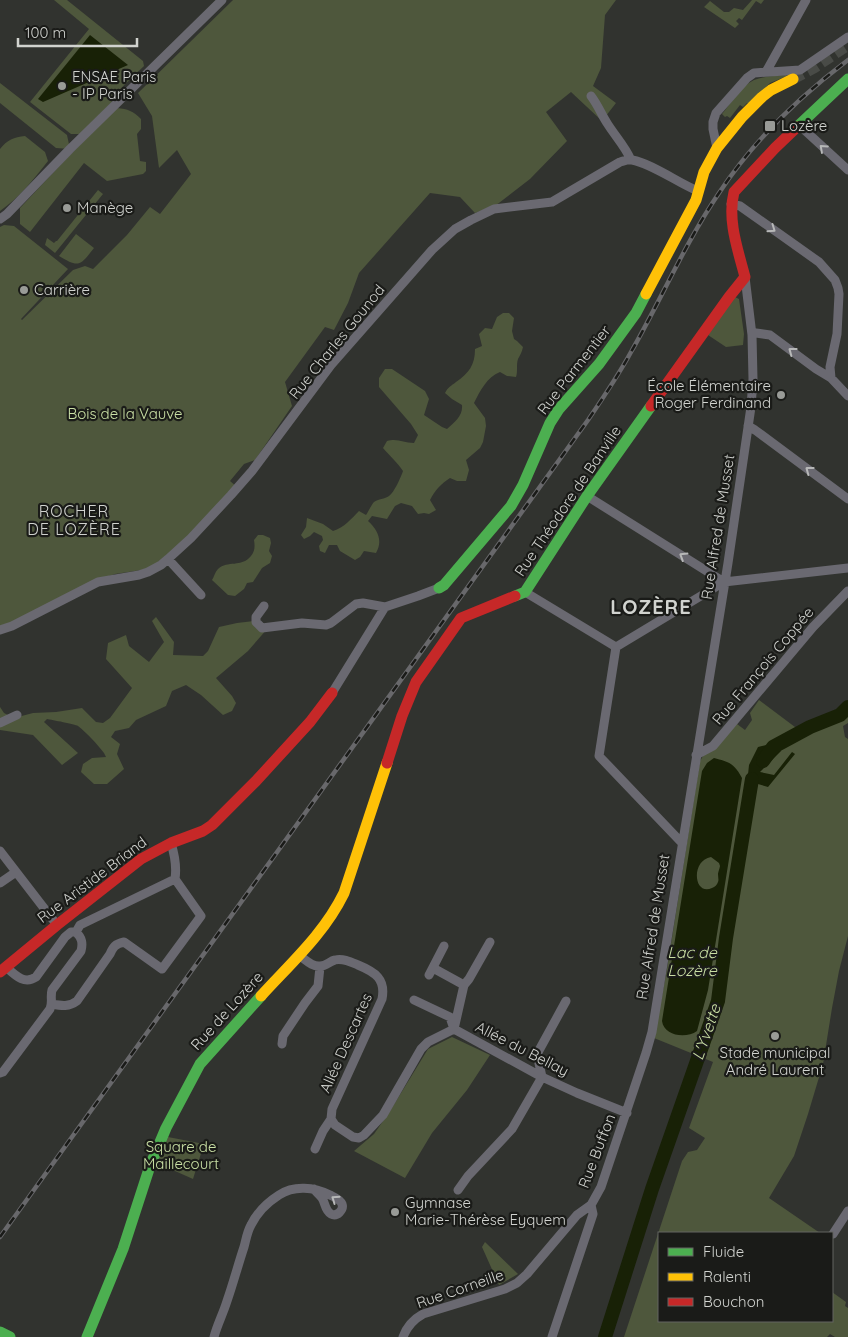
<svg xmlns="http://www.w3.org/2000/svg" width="848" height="1337" viewBox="0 0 848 1337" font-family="Quicksand,sans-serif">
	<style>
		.green { fill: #4e573c }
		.water { fill: #182106; fill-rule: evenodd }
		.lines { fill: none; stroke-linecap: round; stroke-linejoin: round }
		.river { stroke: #182106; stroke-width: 14 }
		.secondary-tunnel { stroke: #494b47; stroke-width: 11; stroke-dasharray: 11 5.5; stroke-linecap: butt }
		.street { stroke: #6a6971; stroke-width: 9 }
		.fast { stroke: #4caf50; stroke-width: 11 }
		.slow { stroke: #ffc107; stroke-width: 11 }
		.jam { stroke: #c62828; stroke-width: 11 }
		.rail-casing { stroke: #68686b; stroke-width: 4.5 }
		.rail { stroke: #1a1b18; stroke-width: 2.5; stroke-dasharray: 8; stroke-linecap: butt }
		.oneway { stroke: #b7b8b8 }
		.poi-dot { fill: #999b97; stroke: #1a1b18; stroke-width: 2 }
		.labels { text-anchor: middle; stroke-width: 4.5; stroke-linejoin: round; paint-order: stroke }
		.poi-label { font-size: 15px; fill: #d1d3cf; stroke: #1a1b18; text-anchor: start }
		.street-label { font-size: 15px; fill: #d1d3cf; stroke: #1a1b18 }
		.park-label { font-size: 15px; fill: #cae0a5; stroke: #1a1b18 }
		.neighbourhood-label { font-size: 16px; letter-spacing: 1px; fill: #d1d3cf; stroke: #1a1b18 }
		.water-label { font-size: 16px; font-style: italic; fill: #c9dea3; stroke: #1a1b18 }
		.district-label { font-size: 20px; font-weight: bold; letter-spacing: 1px; fill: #d1d3cf; stroke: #1a1b18 }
	</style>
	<rect width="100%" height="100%" fill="#31332f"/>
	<path class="green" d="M 54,0 L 67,0 L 143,61 L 144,66 L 112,97 L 114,100 L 80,134 L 71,134 L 30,102 L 89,29 Z
		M 233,0 L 616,0 L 605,15 L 601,68 L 593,86 L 616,103 L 602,121 L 571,92 L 546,112 L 567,141 L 530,179 L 495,206 L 475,213 L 460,197 L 430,193 L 359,273 L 348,303 L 334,330 L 325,327 L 285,382 L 292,406 L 255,460 L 244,464 L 230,481 L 237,487 L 171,553 L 148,569 L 115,574 L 97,580 L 0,628 L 0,227 L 4,225 L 14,226 L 68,269 L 21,319 L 22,320 L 73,270 L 85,266 L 93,269 L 127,235 L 150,207 L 160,214 L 191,174 L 177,150 L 159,168 L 152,116 L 138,93 Z
		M 752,0 L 764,0 L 761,4 L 756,1 L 742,20 L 739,18 L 736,21 L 739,24 L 735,28 L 704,7 L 710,1 L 724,12 L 729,12 L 734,8 L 743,10 Z
		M 786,75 L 787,76 L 770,83 L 749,104 L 747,103 L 743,107 L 740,105 L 730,118 L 727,116 L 725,117 L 722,114 C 731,103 741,86 754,80 C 764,76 776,76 786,75 Z
		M 0,83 L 67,135 L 70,149 L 56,148 L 0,103 Z
		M 117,108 C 128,109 133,111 141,119 L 141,129 L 137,134 L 140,161 L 146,162 L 146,171 L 143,174 L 107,181 L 84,163 L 30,232 L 20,224 L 20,208 L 67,158 Z
		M 25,136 L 45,152 L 48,161 C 34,179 19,198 0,211 L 0,149 C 7,140 14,137 25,136 Z
		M 98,190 L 103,194 L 55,253 L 45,245 L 47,238 L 54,243 L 56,241 L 57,241 Z
		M 76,234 L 94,248 C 80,266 79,268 59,256 Z
		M 733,296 L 739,299 L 744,334 L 743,345 L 726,347 L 708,335 Z
		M 503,313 L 509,313 L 514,318 L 512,331 L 514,339 L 517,341 L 523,347 C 522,352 520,355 518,359 C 516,365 518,371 516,377 L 507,376 L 500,372 C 487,377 480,391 474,403 L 485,418 L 486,426 L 483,442 L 480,448 L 466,460 L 469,470 L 466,481 L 457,481 L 450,478 C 441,484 435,490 430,500 L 436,510 L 429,514 L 424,513 L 418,514 L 412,506 L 401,503 L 395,506 L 387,519 L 372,516 L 368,521 C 378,530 383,541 376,553 L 364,551 L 360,557 L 355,560 L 340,551 L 337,545 L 329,545 L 325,553 L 320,551 L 319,546 L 323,540 L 322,536 L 314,532 L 310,536 L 304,539 L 301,535 L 306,527 L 307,518 L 323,524 L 333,531 C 344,528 352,518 359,511 L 366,515 C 368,512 372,504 374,502 C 378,499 385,499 389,496 C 394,493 401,477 403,471 C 397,462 390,456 383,448 L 387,441 C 398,438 403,443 414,443 L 418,435 L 411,424 L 379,387 L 379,378 L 385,369 L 392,369 L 425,391 L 429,399 L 424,415 L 442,427 L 447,429 C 455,422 463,416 462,405 L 452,399 L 445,393 C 448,387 451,386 456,382 C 469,373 475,365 475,349 L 482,346 L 479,334 L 485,328 L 492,329 L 497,317 Z
		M 258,535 L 263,535 L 270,538 L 271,543 L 269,551 L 272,556 L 270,563 L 262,568 L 253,582 L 247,583 L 244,589 L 235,596 L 228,595 L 212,580 C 214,577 215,572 218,569 C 228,560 241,568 251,556 C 255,551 255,546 254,540 Z
		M 156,617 L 174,642 L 173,655 L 203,656 L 208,651 L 219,627 L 237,623 L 254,621 L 268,628 L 248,651 L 216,678 L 232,696 L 236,703 L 232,711 L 223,715 L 201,695 L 186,685 L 172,691 L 166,706 L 136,720 L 129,728 L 115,731 L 111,737 L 120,744 L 117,754 L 124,769 L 107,784 L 94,784 L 81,772 L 83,764 L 92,758 L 106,757 L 104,753 C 97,744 87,733 78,726 C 75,724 52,720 47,719 L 44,722 L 78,753 L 62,765 L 33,735 L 0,730 L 0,707 L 4,713 L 14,718 L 33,713 L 56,712 L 82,708 L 96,722 L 103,723 L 110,718 L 132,688 L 106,659 L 108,643 L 126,635 L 129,646 L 149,662 L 164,642 L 152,621 Z
		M 759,700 L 799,730 L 839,713 L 848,704 L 848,723 L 843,726 L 845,737 L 848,739 L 848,936 L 839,971 L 832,1008 L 823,1064 L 808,1114 L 794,1156 L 769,1198 L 820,1233 L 659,1233 L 659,1321 L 832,1321 L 832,1292 L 846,1302 L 845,1306 L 848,1308 L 848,1337 L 835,1337 L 830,1334 L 827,1337 L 624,1337 L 682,1161 L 688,1152 L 697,1150 L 705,1138 L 689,1128 L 713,1062 L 654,1038 L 667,969 L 700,761 L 703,756 L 737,724 L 745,730 L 752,720 L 750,713 Z
		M 452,1037 L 490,1055 L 467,1090 L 432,1133 L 405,1178 L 354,1151 L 374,1134 L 390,1111 L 428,1049 Z
		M 168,1137 L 204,1144 L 193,1179 L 157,1163 Z
		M 485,1242 L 518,1274 L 499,1285 L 482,1247 Z"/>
	<path class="water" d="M 90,35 L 128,65 L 43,102 L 38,99 Z
		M 771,744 L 781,751 L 760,772 L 774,775 L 792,752 L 795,754 L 768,787 L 758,784 L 756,791 L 748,797 L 746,794 L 749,765 L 758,747 Z
		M 714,758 C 729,762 734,763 742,778 L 708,990 L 697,1031 C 686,1039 664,1036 662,1021 L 702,771 L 707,763 ZM 711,857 L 719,863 L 720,866 C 720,867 718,873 718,874 C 718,877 719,880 718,882 C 717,885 715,887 712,888 C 693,896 691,860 711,857 Z"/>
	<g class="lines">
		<path class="river" d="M 763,761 L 773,747 L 810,727 L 840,715 L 848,707
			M 605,1337 L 652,1189 L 718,1001 L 726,938 L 752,779"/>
		<path class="secondary-tunnel" d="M 793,79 L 814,68 L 848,45"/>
		<path class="street" d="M 766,72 L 806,0
			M 591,96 C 598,105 601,114 607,123 C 615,136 625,146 631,160
			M 799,125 L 848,170
			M 717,148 L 713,129 L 713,122 L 716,113 L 747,78 L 754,73 L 800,70 L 848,37
			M 731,204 L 740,206 L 819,262 L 835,280 L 838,288 L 839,294 L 837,334 L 830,367 L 831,378 L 848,396
			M 0,219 L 7,214 L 70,149 L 222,0
			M 752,335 L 756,333 L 770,335 L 816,369 L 831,378
			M 748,426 L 755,430 L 848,499
			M 587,496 L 724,582
			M 168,559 L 201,595
			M 525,592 L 616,647
			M 264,606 L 256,617 L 256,622 L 262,628 L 302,623 L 326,625 L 331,623 L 356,604 L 363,603 L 385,607
			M 0,630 L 12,626 L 98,582 L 139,575 L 148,572 L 161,565 L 168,559 L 191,538 L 231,495 L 252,471 L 331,365 L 432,250 L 455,229 L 471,220 L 494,209 L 552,202 L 620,162 C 624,161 628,159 632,160 C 653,164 678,183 698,191
			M 616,647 L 724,582 L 848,568
			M 616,647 L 599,756 L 682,843
			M 332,693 L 385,607 L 418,596 L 439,588
			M 0,723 L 17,715
			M 696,755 L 713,746 L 813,627 L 848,591
			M 0,851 L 57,925
			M 0,883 L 16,872
			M 76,932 L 80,925 L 175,879 C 177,866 175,856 171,843
			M 300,956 C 306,960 312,967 320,966 C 326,966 330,961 335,960 C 343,958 351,962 358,965 C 375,972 386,979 382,999 L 332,1109 L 331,1119 L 335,1125 L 353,1137 L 359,1138 L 364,1135 L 383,1115 L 421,1049 L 428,1042 L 454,1029 L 464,985 L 469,979 L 490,942
			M 433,968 L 464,985
			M 429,975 L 444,946
			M 414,1000 L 450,1017 L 454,1029 L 542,1077 L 577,1093 L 627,1113
			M 52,1004 C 62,1006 69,1007 77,1001 L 110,954 C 113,947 115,944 124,942 L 162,969 L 201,916 L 175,879
			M 282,1044 L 283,1036 L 305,1003 L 318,986 L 320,967
			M 0,1073 L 3,1072 L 50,1009 C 53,1002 50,997 52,990 L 81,951 C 83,943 82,938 76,932 L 71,932 L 65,937 L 36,977 C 24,985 15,975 6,967
			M 315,1149 L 323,1131 L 331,1119
			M 458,1190 L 468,1176 L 512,1129 L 542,1077 L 537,1054 L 566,1001
			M 833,1234 L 848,1211
			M 214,1337 C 217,1325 223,1314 227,1301 C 233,1284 238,1265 244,1247 C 246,1240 247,1232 251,1225 C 257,1213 268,1202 279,1195 C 294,1185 314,1187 330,1195 C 334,1197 340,1199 342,1204 C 344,1210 337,1217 331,1214 C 325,1211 325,1202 322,1198 C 320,1195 316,1192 314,1189
			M 403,1337 C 407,1326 414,1319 423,1314 L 505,1289 L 517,1283 L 527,1274 L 577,1215 L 591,1205
			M 552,1337 L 593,1214 L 591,1205 L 601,1187 L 646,1053 L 652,1032 L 728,563 L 751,407 L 753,379 L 752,335 L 745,277"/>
		<path class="fast" d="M 797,127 L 848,79
			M 439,588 L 444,585 L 511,506 L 523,485 L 550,423 L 559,409 L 599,364 L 636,313 L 646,294
			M 515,596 L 525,592 L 587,496 L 651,406
			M 0,1332 L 10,1337
			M 87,1337 L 123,1249 L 150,1166 L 166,1128 L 200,1064 L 261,996"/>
		<path class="slow" d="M 646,294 L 696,200 L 704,172 L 717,148 L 742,117 L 762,97 L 771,90 L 793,79
			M 261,996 C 291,963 324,934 344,893 L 387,763"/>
		<path class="jam" d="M 651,406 L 729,297 L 745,277 C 738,250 727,220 734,192 L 775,148 L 797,127
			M 387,763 L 402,716 L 416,682 L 461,618 L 515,596
			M 0,972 L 57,925 L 141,859 L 171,843 L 203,831 L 212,825 L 256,781 L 310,722 L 332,693"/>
		<defs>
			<path id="rail" d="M 0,1237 L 588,420 C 603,398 618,376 631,352 C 661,300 685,243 719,193 C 753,141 799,97 848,60"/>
		</defs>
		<use href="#rail" class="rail-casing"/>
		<use href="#rail" class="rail"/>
	</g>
	<defs><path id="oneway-chevron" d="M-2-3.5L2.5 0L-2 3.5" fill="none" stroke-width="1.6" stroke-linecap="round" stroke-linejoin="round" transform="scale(1.25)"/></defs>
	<g class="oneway">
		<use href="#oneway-chevron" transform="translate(823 148) rotate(-138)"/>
		<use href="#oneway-chevron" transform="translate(772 229) rotate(35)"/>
		<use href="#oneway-chevron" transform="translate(792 351) rotate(-143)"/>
		<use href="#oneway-chevron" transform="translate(809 470) rotate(-143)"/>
		<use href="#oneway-chevron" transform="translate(683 556) rotate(-148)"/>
		<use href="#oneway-chevron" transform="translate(335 1199) rotate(-145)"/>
	</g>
	<g class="poi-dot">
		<circle cx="62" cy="86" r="5"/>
		<rect x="764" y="120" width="12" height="12" rx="2.5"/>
		<circle cx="67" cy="208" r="5"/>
		<circle cx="24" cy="290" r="5"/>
		<circle cx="781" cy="395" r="5"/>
		<circle cx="775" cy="1036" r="5"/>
		<circle cx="395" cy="1212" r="5"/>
	</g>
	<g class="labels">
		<g class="poi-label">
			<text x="72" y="82">ENSAE Paris<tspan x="72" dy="17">- IP Paris</tspan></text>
			<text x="781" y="131">Lozère</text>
			<text x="77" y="213">Manège</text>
			<text x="34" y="295">Carrière</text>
			<text x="771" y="391" text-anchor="end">École Élémentaire<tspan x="771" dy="17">Roger Ferdinand</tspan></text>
			<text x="775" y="1058" text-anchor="middle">Stade municipal<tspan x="775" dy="17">André Laurent</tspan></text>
			<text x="405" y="1208">Gymnase<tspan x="405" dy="17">Marie-Thérèse Eyquem</tspan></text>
		</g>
		<g class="street-label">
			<text transform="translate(337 342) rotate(-51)" y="5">Rue Charles Gounod</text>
			<text transform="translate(574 370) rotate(-52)" y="5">Rue Parmentier</text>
			<text transform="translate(568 501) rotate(-56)" y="5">Rue Théodore de Banville</text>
			<text transform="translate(718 527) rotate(-81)" y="5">Rue Alfred de Musset</text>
			<text transform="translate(763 666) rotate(-50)" y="5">Rue François Coppée</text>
			<text transform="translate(92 880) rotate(-37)" y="5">Rue Aristide Briand</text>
			<text transform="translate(653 927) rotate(-81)" y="5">Rue Alfred de Musset</text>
			<text transform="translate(227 1011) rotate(-48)" y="5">Rue de Lozère</text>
			<text transform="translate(346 1043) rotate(-66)" y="5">Allée Descartes</text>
			<text transform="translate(522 1049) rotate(27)" y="5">Allée du Bellay</text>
			<text transform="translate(597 1151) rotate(-69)" y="5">Rue Buffon</text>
			<text transform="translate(460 1289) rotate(-19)" y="5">Rue Corneille</text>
		</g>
		<g class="park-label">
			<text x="125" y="419">Bois de la Vauve</text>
			<text x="181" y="1152">Square de<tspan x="181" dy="17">Maillecourt</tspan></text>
		</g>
		<g class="neighbourhood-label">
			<text x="74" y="517">ROCHER<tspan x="74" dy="18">DE LOZÈRE</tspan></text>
		</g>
		<g class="water-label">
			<text x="692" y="958">Lac de<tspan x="692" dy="18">Lozère</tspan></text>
			<text transform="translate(706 1032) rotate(-71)" y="6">L'Yvette</text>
		</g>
		<g class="district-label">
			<text x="651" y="614">LOZÈRE</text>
		</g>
	</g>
	<rect x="658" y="1232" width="175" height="90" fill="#1a1b18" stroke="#636561"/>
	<rect x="668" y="1248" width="25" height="8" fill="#4caf50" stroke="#636561"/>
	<text x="703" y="1257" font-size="15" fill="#d1d3cf">Fluide</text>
	<rect x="668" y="1273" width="25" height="8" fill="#ffc107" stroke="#636561"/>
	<text x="703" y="1282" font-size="15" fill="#d1d3cf">Ralenti</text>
	<rect x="668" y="1298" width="25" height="8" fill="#c62828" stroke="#636561"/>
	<text x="703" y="1307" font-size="15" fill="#d1d3cf">Bouchon</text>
	<path d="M18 38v8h119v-8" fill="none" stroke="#d1d3cf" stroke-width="2.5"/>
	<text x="25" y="38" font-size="15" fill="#d1d3cf" stroke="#1a1b18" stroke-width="4" paint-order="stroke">100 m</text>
</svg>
